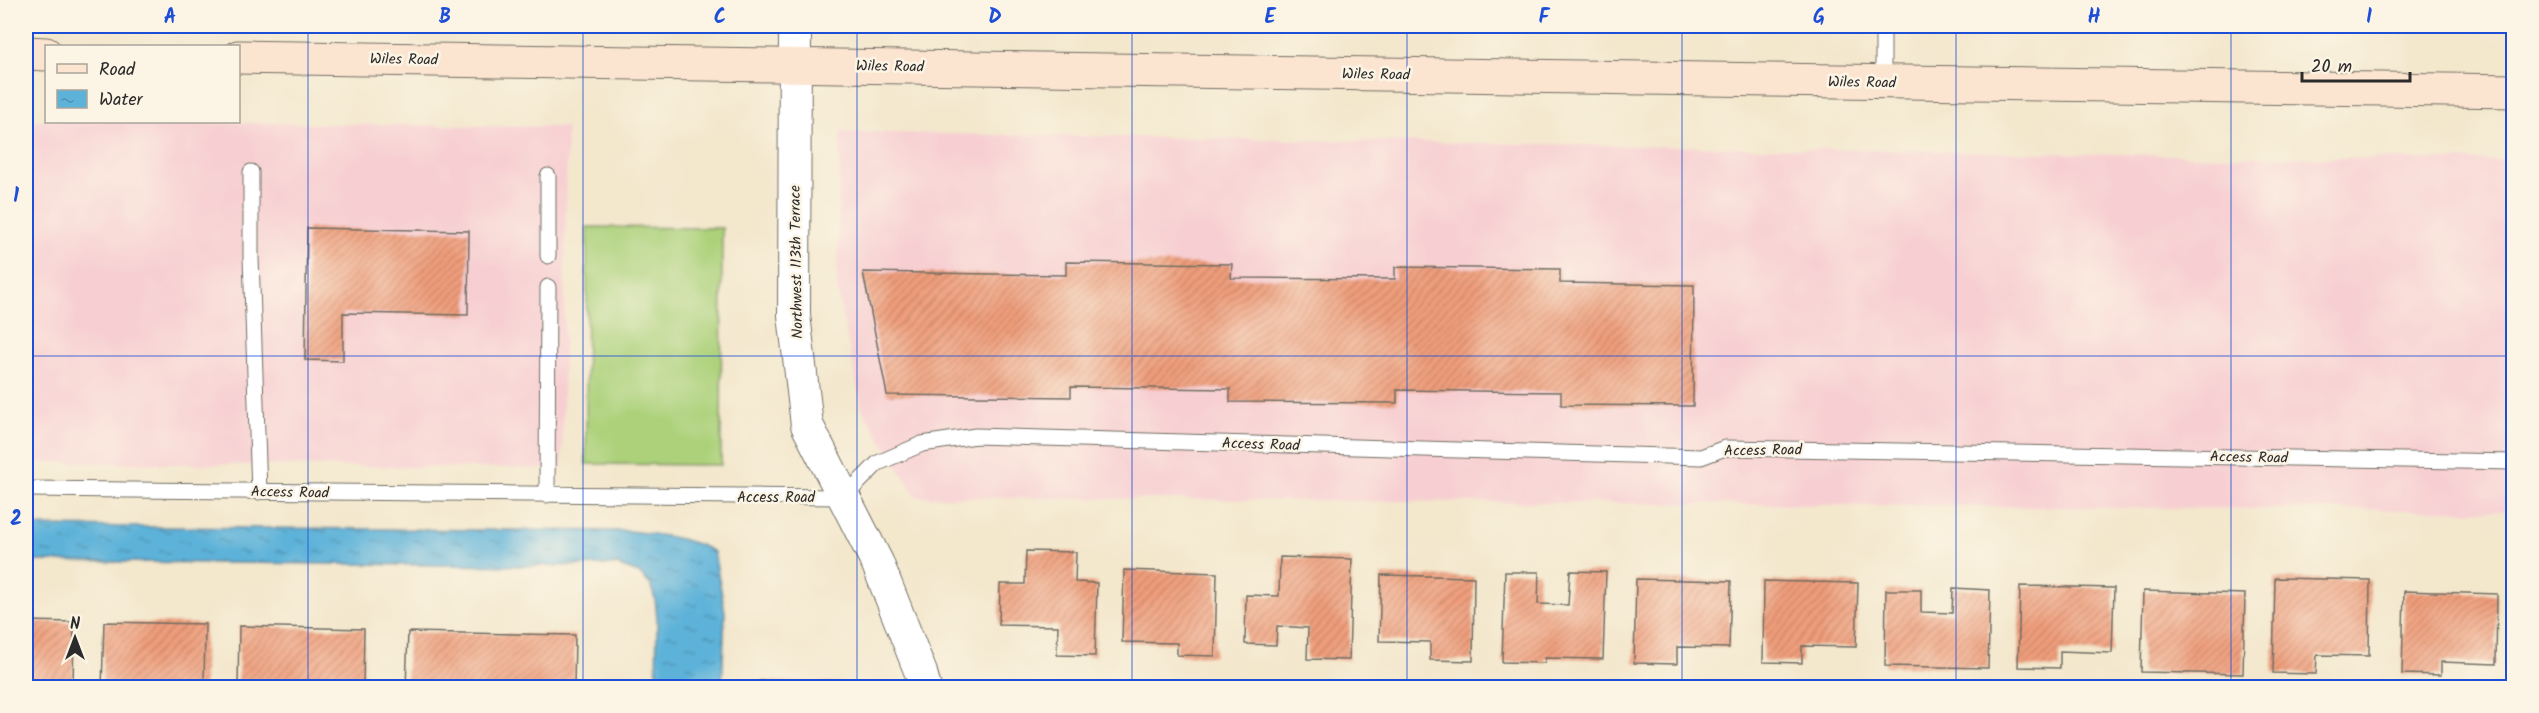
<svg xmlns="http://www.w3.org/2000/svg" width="2539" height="713" viewBox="0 0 2539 713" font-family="Kalam,sans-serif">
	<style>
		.built { fill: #f7cfd2 }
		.garden { fill: #acd17a; stroke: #6c7e52; stroke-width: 1.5 }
		.water { fill: url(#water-ripples); stroke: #446e82; stroke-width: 1.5 }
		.building { fill: url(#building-hatch) }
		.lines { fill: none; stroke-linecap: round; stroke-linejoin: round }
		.lane-casing { stroke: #716d63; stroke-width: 17 }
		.street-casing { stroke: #716d63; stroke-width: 34 }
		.secondary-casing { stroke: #716d63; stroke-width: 35 }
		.lane { stroke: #fff; stroke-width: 15 }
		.street { stroke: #fff; stroke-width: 32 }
		.secondary { stroke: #fce5d0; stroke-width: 33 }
		.grid { fill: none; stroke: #1d4ed8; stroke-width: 1.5; stroke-opacity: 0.55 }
		.labels { text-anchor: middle; stroke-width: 5; stroke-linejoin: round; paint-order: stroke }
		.street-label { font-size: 15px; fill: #2b2b2b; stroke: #fcf5e5 }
		.neatline { fill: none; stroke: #1d4ed8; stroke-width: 2 }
		.grid-label { font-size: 20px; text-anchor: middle; font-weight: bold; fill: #1d4ed8 }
	</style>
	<defs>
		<pattern id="water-ripples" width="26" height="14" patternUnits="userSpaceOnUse" patternTransform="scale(1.5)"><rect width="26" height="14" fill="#5db2d9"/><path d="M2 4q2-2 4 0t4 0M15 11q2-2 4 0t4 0" fill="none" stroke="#4d91b0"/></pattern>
		<pattern id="building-hatch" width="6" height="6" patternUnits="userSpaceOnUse" patternTransform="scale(1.5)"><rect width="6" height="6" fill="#f09e7b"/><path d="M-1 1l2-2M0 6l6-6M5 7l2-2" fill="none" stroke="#c38165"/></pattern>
	</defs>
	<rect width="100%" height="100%" fill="#fcf5e5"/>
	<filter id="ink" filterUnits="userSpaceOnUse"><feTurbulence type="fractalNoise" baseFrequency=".0167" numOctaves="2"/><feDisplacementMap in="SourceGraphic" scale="12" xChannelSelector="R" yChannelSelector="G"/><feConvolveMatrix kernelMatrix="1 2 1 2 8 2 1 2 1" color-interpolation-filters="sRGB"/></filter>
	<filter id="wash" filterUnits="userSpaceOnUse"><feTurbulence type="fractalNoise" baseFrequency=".008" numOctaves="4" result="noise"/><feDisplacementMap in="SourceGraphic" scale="24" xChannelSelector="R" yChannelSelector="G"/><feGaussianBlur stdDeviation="1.35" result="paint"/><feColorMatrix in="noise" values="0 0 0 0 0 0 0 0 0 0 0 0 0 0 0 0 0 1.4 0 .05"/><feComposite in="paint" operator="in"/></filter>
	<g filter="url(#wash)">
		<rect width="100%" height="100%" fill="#f3e7cc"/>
		<path class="built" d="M 26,120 L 567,127 L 562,469 L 26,462 Z
			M 840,132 L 2513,161 L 2513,511 L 916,497 L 862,409 L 837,289 Z"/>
		<path class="garden" d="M 587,227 L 722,228 L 721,465 L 586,464 Z"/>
		<path class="water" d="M 26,526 L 630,531 C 659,535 688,537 714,552 L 725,612 L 722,687 L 656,687 L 657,618 L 655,599 L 650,584 L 639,573 L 616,565 L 529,566 L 26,561 Z"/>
		<g id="blocks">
			<path class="building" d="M 307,228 L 469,231 L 468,315 L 343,313 L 343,361 L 305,360 Z
				M 1066,262 L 1232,264 L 1231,278 L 1395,279 L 1395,267 L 1560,269 L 1560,283 L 1694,285 L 1693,406 L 1561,405 L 1561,392 L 1397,390 L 1397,403 L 1230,402 L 1230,389 L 1071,387 L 1071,397 L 887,395 L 863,272 L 1066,275 Z
				M 1026,551 L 1076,552 L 1075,582 L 1097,583 L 1095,656 L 1057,655 L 1058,626 L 999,625 L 1000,584 L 1025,584 Z
				M 1280,557 L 1352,559 L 1349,660 L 1307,659 L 1308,628 L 1277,626 L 1276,645 L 1245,644 L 1246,595 L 1279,596 Z
				M 1124,570 L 1217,573 L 1215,656 L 1177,655 L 1177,643 L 1122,642 Z
				M 1570,571 L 1606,572 L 1603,659 L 1545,658 L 1545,663 L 1502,662 L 1505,572 L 1539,572 L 1538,604 L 1568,605 Z
				M 1381,575 L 1474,577 L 1473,661 L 1430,660 L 1430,642 L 1379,641 Z
				M 2275,578 L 2370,580 L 2369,656 L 2317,655 L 2316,674 L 2273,673 Z
				M 1636,579 L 1731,581 L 1729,648 L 1677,647 L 1677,664 L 1634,663 Z
				M 1764,581 L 1858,583 L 1856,647 L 1802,646 L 1802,663 L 1763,662 Z
				M 2020,586 L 2114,588 L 2112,653 L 2060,651 L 2060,668 L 2018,667 Z
				M 1953,588 L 1990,590 L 1988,668 L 1885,666 L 1886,590 L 1921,590 L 1921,612 L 1952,613 Z
				M 2143,591 L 2245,594 L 2243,674 L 2141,672 Z
				M 2404,591 L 2497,594 L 2496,664 L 2441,662 L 2441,675 L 2402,674 Z
				M 26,621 L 74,622 L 73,688 L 26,688 Z
				M 104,622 L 205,624 L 204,688 L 102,688 Z
				M 239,626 L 364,629 L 363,688 L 238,688 Z
				M 408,632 L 575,635 L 574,688 L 406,688 Z
				M 759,681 L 850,683 L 850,688 L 759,688 Z"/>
		</g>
	</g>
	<g filter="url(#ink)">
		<use href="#blocks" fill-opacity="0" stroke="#716d63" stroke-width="1.5"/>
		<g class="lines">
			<defs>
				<path id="lane" d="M 1883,26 L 1883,82
					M 251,172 L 251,257 L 259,492
					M 548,256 L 548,176
					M 26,489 L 844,497 L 878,463 L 922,444 L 976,436 L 1701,457 L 1725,448 L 2514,462
					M 547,495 L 548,287"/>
				<path id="street" d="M 795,26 L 794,315 L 807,425 L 877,562 L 921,673 L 925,688"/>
				<path id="secondary" d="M 26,53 L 46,54
					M 238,57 L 2514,91"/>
			</defs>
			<use href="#lane" class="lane-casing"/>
			<use href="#street" class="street-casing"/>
			<use href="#secondary" class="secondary-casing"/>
			<use href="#lane" class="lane"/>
			<use href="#street" class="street"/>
			<use href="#secondary" class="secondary"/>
		</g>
	</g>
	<path class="grid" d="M 308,26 L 308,688M 583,26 L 583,688M 857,26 L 857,688M 1132,26 L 1132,688M 1407,26 L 1407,688M 1682,26 L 1682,688M 1956,26 L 1956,688M 2231,26 L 2231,688M 26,356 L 2514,356"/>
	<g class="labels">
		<g class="street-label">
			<text transform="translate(404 59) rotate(1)" y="5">Wiles Road</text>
			<text transform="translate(890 66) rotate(1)" y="5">Wiles Road</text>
			<text transform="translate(1376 74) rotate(1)" y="5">Wiles Road</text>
			<text transform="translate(1862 82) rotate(1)" y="5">Wiles Road</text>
			<text transform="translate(796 262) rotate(-91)" y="5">Northwest 113th Terrace</text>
			<text transform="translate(1261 444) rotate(2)" y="5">Access Road</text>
			<text transform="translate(1763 450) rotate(-1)" y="5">Access Road</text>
			<text transform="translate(2249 457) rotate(1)" y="5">Access Road</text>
			<text transform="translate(290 492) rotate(1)" y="5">Access Road</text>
			<text x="776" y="502">Access Road</text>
		</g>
	</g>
	<rect width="2539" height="713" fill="none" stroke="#fcf5e5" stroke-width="66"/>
	<rect x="45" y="45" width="195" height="78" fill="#fcf5e5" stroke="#a8a49b" stroke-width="1.5"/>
	<rect x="57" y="64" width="30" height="9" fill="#fce5d0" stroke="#a8a49b" stroke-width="1.5"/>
	<text x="99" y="75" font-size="18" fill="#2b2b2b">Road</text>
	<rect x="57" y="90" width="30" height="18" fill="url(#water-ripples)" stroke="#a8a49b" stroke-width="1.5"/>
	<text x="99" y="105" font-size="18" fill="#2b2b2b">Water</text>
	<g transform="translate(75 638)" stroke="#fcf5e5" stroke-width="4.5" paint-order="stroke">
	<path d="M0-4.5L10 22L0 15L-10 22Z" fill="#2b2b2b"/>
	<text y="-9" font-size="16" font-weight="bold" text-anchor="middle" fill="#2b2b2b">N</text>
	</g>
	<path d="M2302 72v9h108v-9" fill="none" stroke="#2b2b2b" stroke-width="3"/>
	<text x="2311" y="72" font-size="18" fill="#2b2b2b" stroke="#fcf5e5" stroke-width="4.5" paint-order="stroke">20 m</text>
	<rect x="33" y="33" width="2473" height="647" class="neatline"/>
	<g class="grid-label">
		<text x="170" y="23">A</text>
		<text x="445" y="23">B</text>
		<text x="720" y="23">C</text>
		<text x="995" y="23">D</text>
		<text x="1270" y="23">E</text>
		<text x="1544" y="23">F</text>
		<text x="1819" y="23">G</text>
		<text x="2094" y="23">H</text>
		<text x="2369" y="23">I</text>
		<text x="16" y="202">1</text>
		<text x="16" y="525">2</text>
	</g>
</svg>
